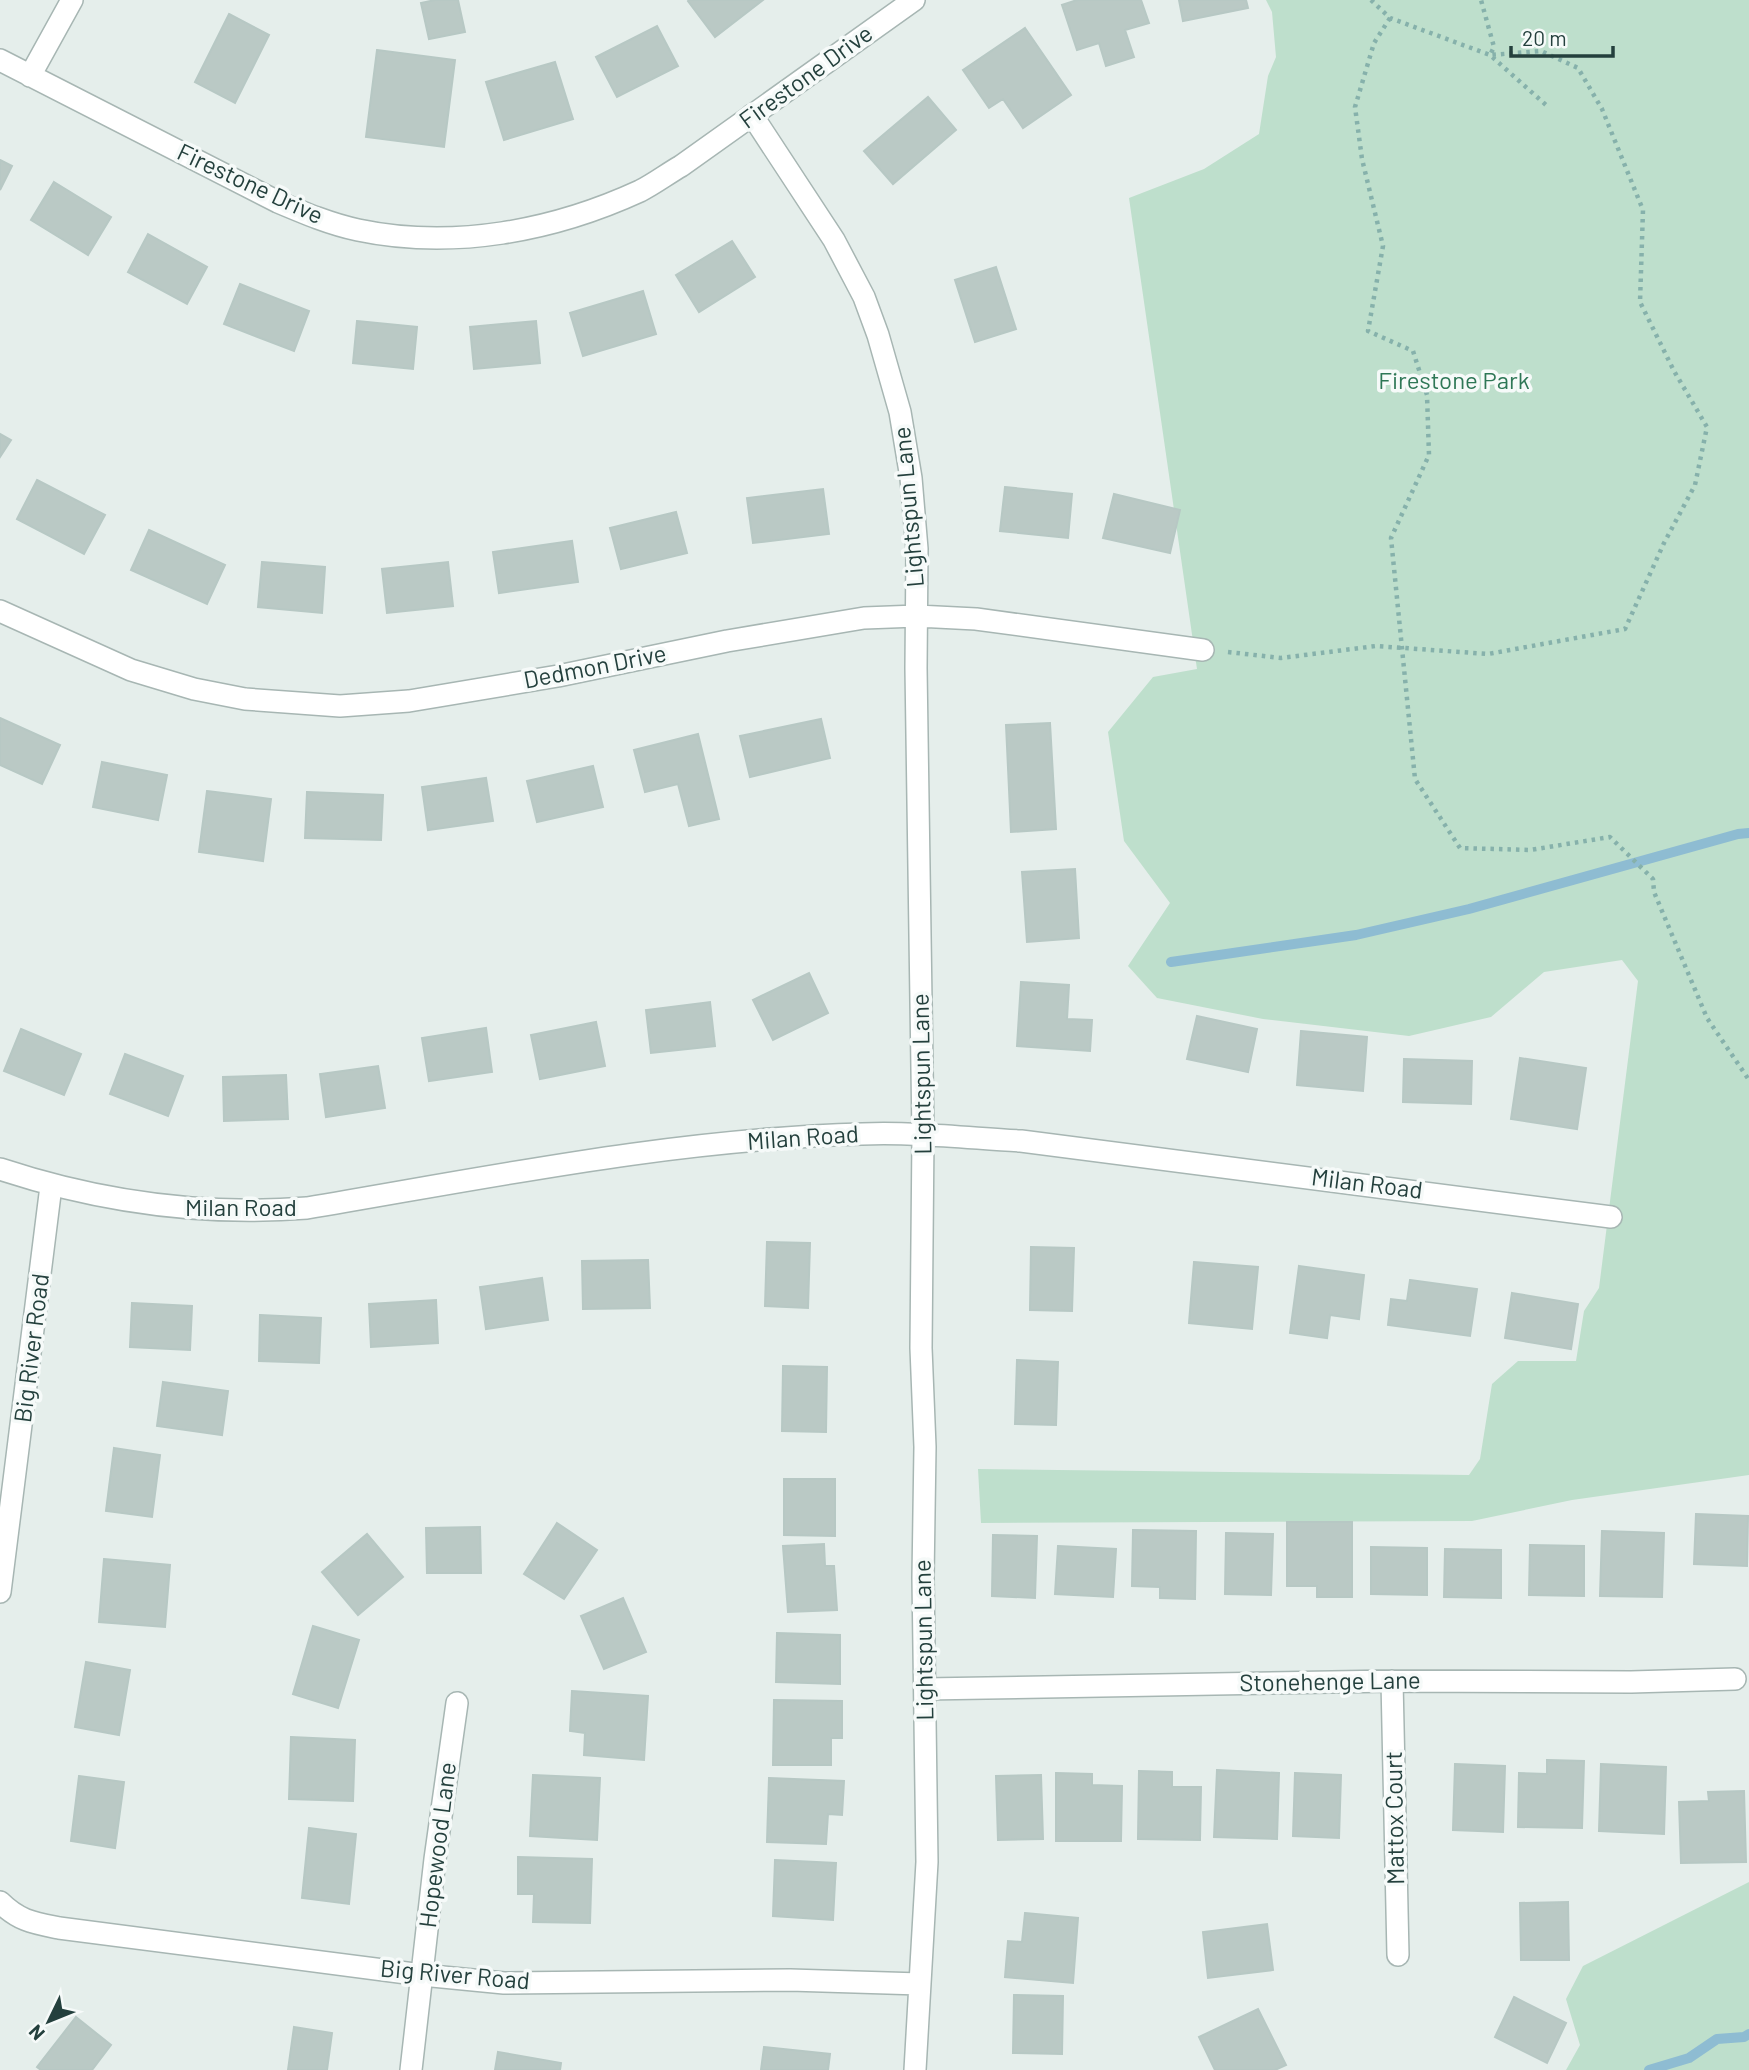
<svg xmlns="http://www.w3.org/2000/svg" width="1749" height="2070" viewBox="0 0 1749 2070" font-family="Barlow,sans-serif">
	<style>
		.green { fill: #bedfcc }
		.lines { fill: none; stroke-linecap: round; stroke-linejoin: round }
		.stream { stroke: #8ebcd2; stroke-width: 10 }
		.building { fill: #bac9c5; stroke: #b7c8c4; stroke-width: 2 }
		.minor-casing { stroke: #a7b6b3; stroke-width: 24 }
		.path { stroke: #86b1ab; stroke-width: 4.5; stroke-dasharray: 3.5 5; stroke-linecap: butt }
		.minor { stroke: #fff; stroke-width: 21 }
		.labels { text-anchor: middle; stroke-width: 7; stroke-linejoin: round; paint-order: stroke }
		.street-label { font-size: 24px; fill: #24403d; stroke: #f6faf9 }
		.park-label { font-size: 24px; fill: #2e7756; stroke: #f6faf9 }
	</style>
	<rect width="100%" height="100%" fill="#e5eeeb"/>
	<path class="green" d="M 1266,0 L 1749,0 L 1749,1475 L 1572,1500 L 1472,1521 L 981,1523 L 978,1469 L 1469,1475 L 1480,1459 L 1492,1384 L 1518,1361 L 1576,1361 L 1584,1311 L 1599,1288 L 1638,981 L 1622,960 L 1544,972 L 1491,1017 L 1409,1036 L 1263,1019 L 1157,998 L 1128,966 L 1170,903 L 1124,841 L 1108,732 L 1153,677 L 1197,669 L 1129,198 L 1204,169 L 1259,134 L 1268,76 L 1276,57 L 1272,12 Z
		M 1749,1882 L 1749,2070 L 1566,2070 L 1580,2045 L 1566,1999 L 1583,1966 Z"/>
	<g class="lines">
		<path class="stream" d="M 1171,962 L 1356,935 L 1469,909 L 1738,834 L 1749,833
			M 1649,2070 L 1689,2058 L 1717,2039 L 1744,2037 L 1749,2034"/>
	</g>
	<path class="building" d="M 435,0 L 458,0 L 465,32 L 429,39 L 421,3 Z
		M 689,0 L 763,0 L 715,37 L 688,1 Z
		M 1077,0 L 1141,0 L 1149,23 L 1125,30 L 1134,57 L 1106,66 L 1099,43 L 1077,50 L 1062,5 Z
		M 1179,0 L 1246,0 L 1248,8 L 1183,21 Z
		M 229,14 L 269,35 L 235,103 L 195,82 Z
		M 657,26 L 678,66 L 617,97 L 596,57 Z
		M 1025,28 L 1071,95 L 1023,128 L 1003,99 L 989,108 L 963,70 Z
		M 377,50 L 455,60 L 444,147 L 366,137 Z
		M 555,62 L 573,119 L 504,140 L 486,82 Z
		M 928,97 L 956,130 L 893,184 L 864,151 Z
		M 0,160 L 12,166 L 0,190 Z
		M 54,182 L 111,217 L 88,255 L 31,220 Z
		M 148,234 L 207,267 L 187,304 L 128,272 Z
		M 732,241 L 755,277 L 699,312 L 676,275 Z
		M 996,267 L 1016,329 L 975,342 L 955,280 Z
		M 240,284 L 309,311 L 294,351 L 224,324 Z
		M 643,291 L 656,334 L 583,356 L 570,313 Z
		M 357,321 L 417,327 L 413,369 L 353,363 Z
		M 536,321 L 540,363 L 474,369 L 470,327 Z
		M 0,434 L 11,440 L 0,457 Z
		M 37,480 L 105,515 L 84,554 L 17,519 Z
		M 1005,487 L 1072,494 L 1068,538 L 1000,531 Z
		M 823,489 L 829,534 L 753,543 L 747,498 Z
		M 1114,494 L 1180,510 L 1170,553 L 1103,538 Z
		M 676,512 L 687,553 L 621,569 L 610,528 Z
		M 149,530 L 225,565 L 207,604 L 131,570 Z
		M 572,541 L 578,582 L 499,593 L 493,552 Z
		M 262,562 L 325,567 L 322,613 L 258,607 Z
		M 448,562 L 453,606 L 387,613 L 382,569 Z
		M 0,718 L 60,745 L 42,784 L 0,765 Z
		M 821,719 L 830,758 L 750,777 L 740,736 Z
		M 1050,723 L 1056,829 L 1011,832 L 1006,725 Z
		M 698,734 L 719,819 L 689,826 L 678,784 L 645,792 L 634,750 Z
		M 102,762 L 167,775 L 158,820 L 93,807 Z
		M 593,766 L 603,807 L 537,822 L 527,781 Z
		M 486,778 L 493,821 L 428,830 L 422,787 Z
		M 207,791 L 271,799 L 263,861 L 199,852 Z
		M 307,792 L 383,795 L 381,840 L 305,838 Z
		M 1075,869 L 1079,938 L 1027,942 L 1022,872 Z
		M 809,973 L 828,1013 L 773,1040 L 753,1000 Z
		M 1021,982 L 1069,985 L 1067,1019 L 1092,1020 L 1090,1051 L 1017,1046 Z
		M 710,1002 L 715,1046 L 651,1053 L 646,1010 Z
		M 1197,1016 L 1257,1029 L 1248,1072 L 1187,1059 Z
		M 596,1022 L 605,1066 L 540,1079 L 531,1035 Z
		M 486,1028 L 492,1072 L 429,1081 L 422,1038 Z
		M 21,1029 L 81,1054 L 64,1095 L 4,1071 Z
		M 1301,1031 L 1367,1037 L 1363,1091 L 1297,1085 Z
		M 125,1054 L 183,1076 L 168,1116 L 110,1094 Z
		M 1520,1058 L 1586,1068 L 1577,1129 L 1511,1119 Z
		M 1404,1059 L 1472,1061 L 1471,1104 L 1403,1102 Z
		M 378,1066 L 385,1108 L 326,1117 L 320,1074 Z
		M 286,1075 L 288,1119 L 224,1121 L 223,1077 Z
		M 767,1242 L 810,1243 L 808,1308 L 765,1306 Z
		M 1031,1247 L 1074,1248 L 1072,1311 L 1030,1310 Z
		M 648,1260 L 650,1308 L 583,1309 L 582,1261 Z
		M 1194,1262 L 1258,1267 L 1252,1329 L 1189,1323 Z
		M 1299,1266 L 1364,1275 L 1359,1319 L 1330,1315 L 1327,1338 L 1290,1333 Z
		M 542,1278 L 548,1320 L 486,1329 L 480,1287 Z
		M 1410,1280 L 1477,1289 L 1470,1336 L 1388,1325 L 1391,1299 L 1407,1301 Z
		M 1512,1293 L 1578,1304 L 1571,1349 L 1505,1338 Z
		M 436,1300 L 438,1343 L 371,1347 L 369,1304 Z
		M 132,1303 L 192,1306 L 190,1350 L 130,1347 Z
		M 260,1315 L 321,1318 L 319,1363 L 259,1361 Z
		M 1017,1360 L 1058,1362 L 1056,1425 L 1015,1424 Z
		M 783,1366 L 827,1367 L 826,1432 L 782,1431 Z
		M 163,1382 L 228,1391 L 222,1435 L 157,1426 Z
		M 114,1448 L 160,1455 L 152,1517 L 106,1511 Z
		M 784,1479 L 835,1479 L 835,1536 L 784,1535 Z
		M 1696,1514 L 1748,1516 L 1747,1566 L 1694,1564 Z
		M 1287,1522 L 1352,1522 L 1352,1597 L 1317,1597 L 1317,1586 L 1287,1586 Z
		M 557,1523 L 597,1550 L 564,1599 L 524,1574 Z
		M 480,1527 L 481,1573 L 427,1573 L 426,1528 Z
		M 1133,1530 L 1196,1531 L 1195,1599 L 1160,1598 L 1160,1587 L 1132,1586 Z
		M 1602,1531 L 1664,1533 L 1662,1597 L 1600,1596 Z
		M 1226,1533 L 1273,1534 L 1271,1595 L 1225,1594 Z
		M 367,1534 L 403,1577 L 358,1615 L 322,1572 Z
		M 993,1535 L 1037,1536 L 1035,1598 L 992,1596 Z
		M 824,1544 L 825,1566 L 834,1566 L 837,1610 L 788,1612 L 783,1546 Z
		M 1530,1545 L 1584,1546 L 1584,1596 L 1529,1595 Z
		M 1058,1546 L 1116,1549 L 1113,1597 L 1055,1594 Z
		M 1371,1547 L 1427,1548 L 1427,1595 L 1371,1594 Z
		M 1445,1549 L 1501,1550 L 1501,1598 L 1444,1597 Z
		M 104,1559 L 170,1565 L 165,1627 L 99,1622 Z
		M 623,1598 L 646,1652 L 604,1669 L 581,1616 Z
		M 313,1626 L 359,1640 L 338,1708 L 293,1694 Z
		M 777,1633 L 840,1635 L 840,1684 L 776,1682 Z
		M 86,1662 L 130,1670 L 119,1735 L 75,1727 Z
		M 572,1691 L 648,1696 L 644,1760 L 584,1755 L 585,1733 L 570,1731 Z
		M 774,1700 L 842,1701 L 842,1738 L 831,1738 L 831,1765 L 773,1765 Z
		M 291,1737 L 355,1740 L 353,1801 L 289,1799 Z
		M 1547,1760 L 1584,1761 L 1582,1828 L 1518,1827 L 1519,1773 L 1547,1774 Z
		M 1455,1764 L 1505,1766 L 1503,1832 L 1453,1830 Z
		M 1601,1764 L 1666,1767 L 1664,1834 L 1599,1831 Z
		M 1217,1770 L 1279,1773 L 1277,1839 L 1214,1837 Z
		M 1139,1771 L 1172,1772 L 1172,1787 L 1201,1787 L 1200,1840 L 1138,1839 Z
		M 1056,1773 L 1092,1774 L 1092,1785 L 1122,1786 L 1121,1841 L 1056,1841 Z
		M 1295,1773 L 1341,1775 L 1339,1838 L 1293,1836 Z
		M 533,1775 L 600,1778 L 597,1840 L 530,1836 Z
		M 1041,1775 L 1043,1839 L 998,1840 L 996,1776 Z
		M 79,1776 L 124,1782 L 115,1848 L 71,1841 Z
		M 769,1778 L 844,1781 L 842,1815 L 828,1814 L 826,1844 L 767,1842 Z
		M 1744,1791 L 1746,1862 L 1681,1863 L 1679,1802 L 1709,1801 L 1708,1792 Z
		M 309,1828 L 356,1834 L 349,1904 L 302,1898 Z
		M 518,1857 L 592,1859 L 590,1923 L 533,1922 L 534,1894 L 518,1894 Z
		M 775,1860 L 836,1863 L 833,1920 L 773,1916 Z
		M 1568,1902 L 1569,1960 L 1521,1960 L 1520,1903 Z
		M 1025,1913 L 1078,1918 L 1073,1983 L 1005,1977 L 1008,1941 L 1022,1942 Z
		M 1267,1924 L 1273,1970 L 1208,1978 L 1203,1932 Z
		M 1014,1995 L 1063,1996 L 1062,2054 L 1013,2053 Z
		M 1514,1997 L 1566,2023 L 1547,2063 L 1495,2037 Z
		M 1258,2009 L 1286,2065 L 1275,2070 L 1215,2070 L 1199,2037 Z
		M 76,2017 L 111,2045 L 92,2070 L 41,2070 L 37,2067 Z
		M 294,2027 L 332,2033 L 327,2070 L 288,2070 Z
		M 764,2047 L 830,2054 L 828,2070 L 761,2070 Z
		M 498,2052 L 561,2063 L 560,2070 L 495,2070 Z"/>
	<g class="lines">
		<defs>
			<path id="minor" d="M 0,60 L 278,202 C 304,213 330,224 358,230 C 453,250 553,231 640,191 C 654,184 667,174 681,166 L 914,0
				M 30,76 L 72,0
				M 752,115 L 834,240 L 864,297 L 878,335 L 900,412 L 911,478 L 917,549 L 916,668 L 923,1135 L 921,1348 L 925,1447 L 923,1578 L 927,1862 L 915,2070
				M 0,611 L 131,670 L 194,689 L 245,699 L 340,706 L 409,701 L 558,676 L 727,641 L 864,618 L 917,616 L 976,619 L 1203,650
				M 0,1169 C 100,1202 202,1216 307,1208 C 491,1177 675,1139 862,1134 C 915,1132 968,1138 1021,1141 L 1611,1217
				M 0,1592 L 51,1186
				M 1392,1681 L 1398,1955
				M 925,1689 L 1392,1681 L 1631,1682 L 1735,1679
				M 0,1902 C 19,1921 34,1923 59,1928 L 422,1975 L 504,1983 L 790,1980 L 920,1984
				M 411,2070 L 435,1859 L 457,1703"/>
		</defs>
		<use href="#minor" class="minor-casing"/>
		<path class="path" d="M 1371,0 L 1390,18 L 1490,55 L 1546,105
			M 1390,18 L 1374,43 L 1355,107 L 1362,159 L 1383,246 L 1368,331 L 1413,351 L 1427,395 L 1429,455 L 1391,538 L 1415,779 L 1460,848 L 1530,850 L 1610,837 L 1653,879 L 1654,892 L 1707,1018 L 1749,1080
			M 1228,652 L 1281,658 L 1376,646 L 1488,654 L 1625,629 L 1664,543 L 1695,485 L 1707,427 L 1674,371 L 1640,302 L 1643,210 L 1602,109 L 1578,68 L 1541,51 L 1490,55 L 1494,47 L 1481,0"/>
		<use href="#minor" class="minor"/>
	</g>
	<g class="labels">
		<g class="street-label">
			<text transform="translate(806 77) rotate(-36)" y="8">Firestone Drive</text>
			<text transform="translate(250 184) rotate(25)" y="8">Firestone Drive</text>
			<text transform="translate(909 507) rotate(-95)" y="8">Lightspun Lane</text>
			<text transform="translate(595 667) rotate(-11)" y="8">Dedmon Drive</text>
			<text transform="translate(922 1074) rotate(-91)" y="8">Lightspun Lane</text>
			<text transform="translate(803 1138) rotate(-4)" y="8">Milan Road</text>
			<text transform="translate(1367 1184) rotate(7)" y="8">Milan Road</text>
			<text x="241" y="1216">Milan Road</text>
			<text transform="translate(32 1348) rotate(-83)" y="8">Big River Road</text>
			<text transform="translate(924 1640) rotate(-91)" y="8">Lightspun Lane</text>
			<text transform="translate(1330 1682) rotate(-1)" y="8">Stonehenge Lane</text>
			<text transform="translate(1395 1818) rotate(-91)" y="8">Mattox Court</text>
			<text transform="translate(438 1845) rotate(-83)" y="8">Hopewood Lane</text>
			<text transform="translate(455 1975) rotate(5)" y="8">Big River Road</text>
		</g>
		<g class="park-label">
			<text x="1454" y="389">Firestone Park</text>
		</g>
	</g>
	<g transform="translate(49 2021) rotate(227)" stroke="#f6faf9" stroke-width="5" paint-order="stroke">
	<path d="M0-5L12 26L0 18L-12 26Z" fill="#24403d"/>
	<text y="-10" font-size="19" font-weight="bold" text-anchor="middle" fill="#24403d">N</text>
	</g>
	<path d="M1511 46v10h102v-10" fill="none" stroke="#24403d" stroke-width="3.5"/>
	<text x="1522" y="46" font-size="21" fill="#24403d" stroke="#f6faf9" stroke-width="5" paint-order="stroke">20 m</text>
</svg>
